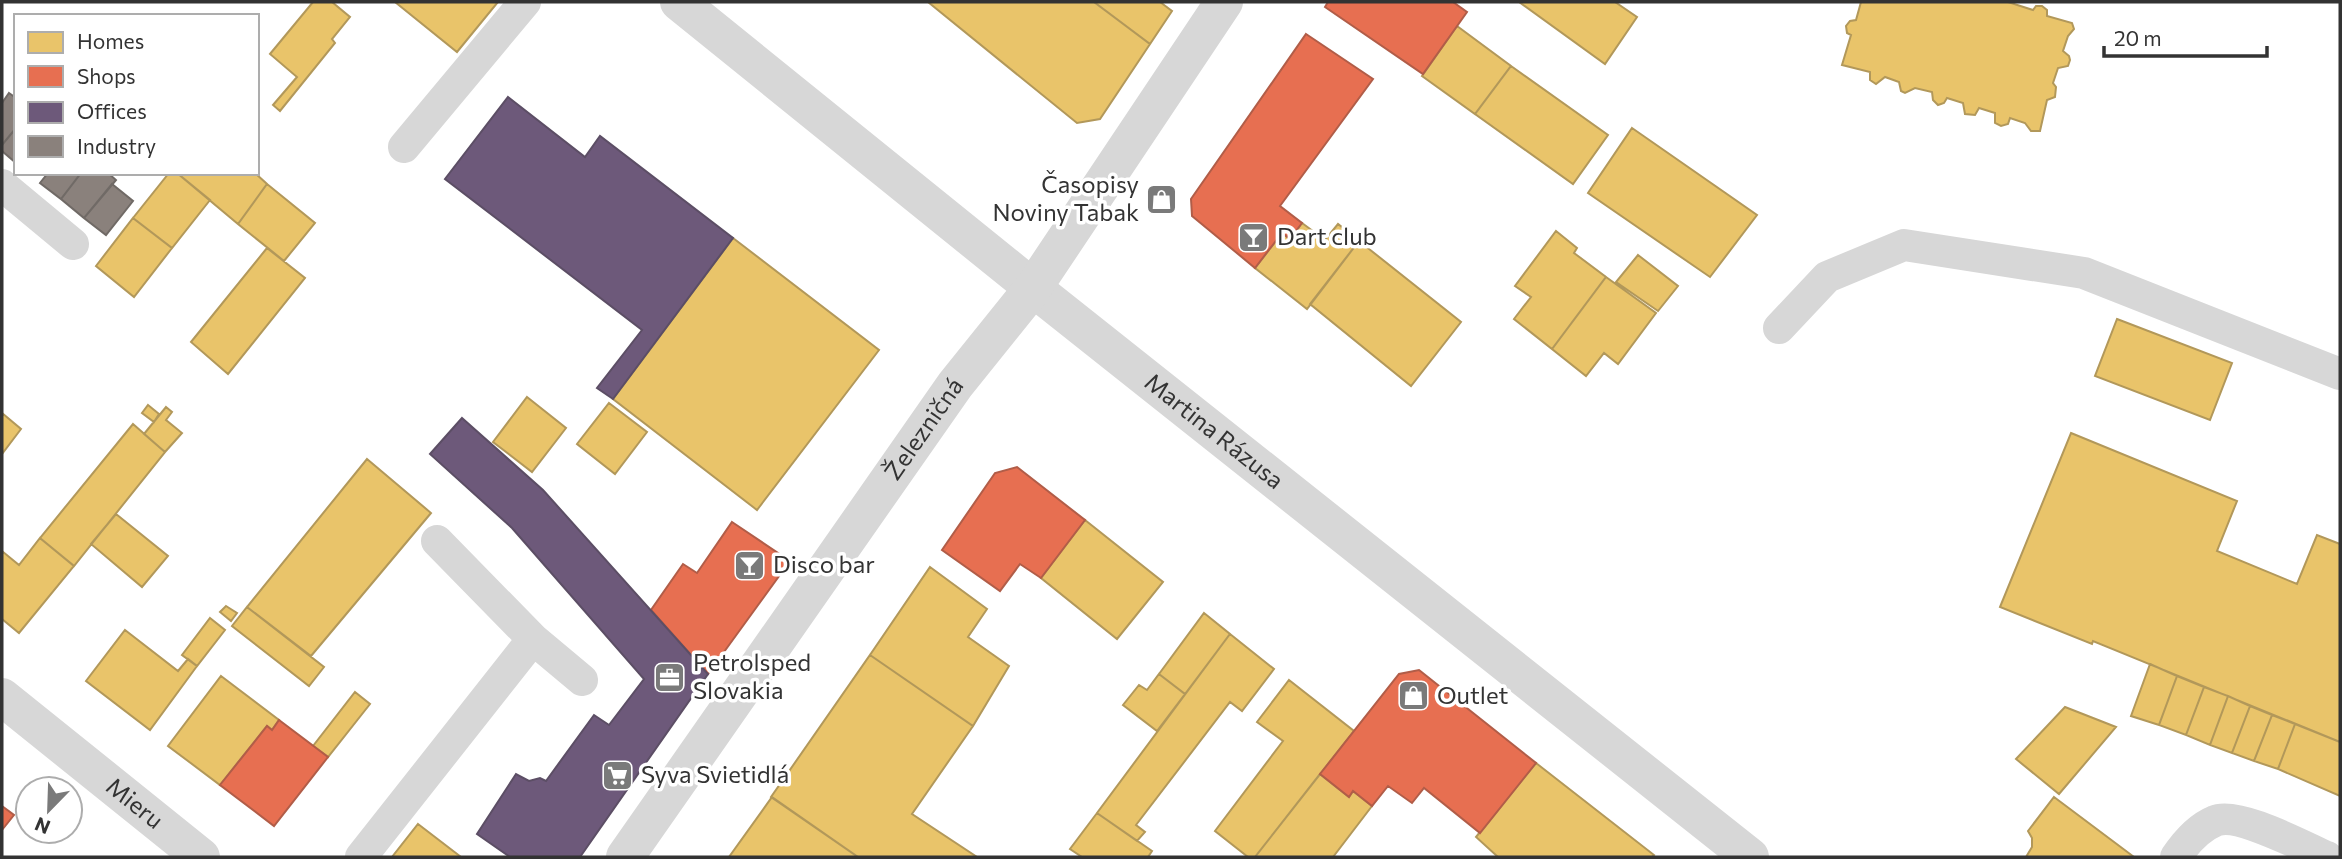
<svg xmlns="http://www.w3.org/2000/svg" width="2342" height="859" viewBox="0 0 2342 859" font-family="Commissioner,sans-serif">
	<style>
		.homes { fill: #e9c46a; stroke: #b2985a; stroke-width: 2 }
		.shops { fill: #e76f51; stroke: #b15d48; stroke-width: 2 }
		.offices { fill: #6d597a; stroke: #5c4e65; stroke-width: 2 }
		.industry { fill: #8a817c; stroke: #706a66; stroke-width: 2 }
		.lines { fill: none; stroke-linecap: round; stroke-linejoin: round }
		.lane { stroke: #d7d7d7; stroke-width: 32 }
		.street { stroke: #d7d7d7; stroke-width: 38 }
		.labels { text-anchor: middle; stroke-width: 7; stroke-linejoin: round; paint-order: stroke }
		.poi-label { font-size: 24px; fill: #333; stroke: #fff; text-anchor: start }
		.street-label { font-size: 24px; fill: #333; stroke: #fff }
	</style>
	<rect width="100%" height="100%" fill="#fff"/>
	<path class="homes" d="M 313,2 L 332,2 L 350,17 L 332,39 L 335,43 L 280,111 L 273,105 L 297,77 L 270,54 Z
		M 395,2 L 498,2 L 457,52 Z
		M 928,2 L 1094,2 L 1150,44 L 1100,119 L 1077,123 Z
		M 1094,2 L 1160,2 L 1172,11 L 1150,44 Z
		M 1519,2 L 1615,2 L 1637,17 L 1605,64 Z
		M 1861,2 L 2008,2 L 2033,10 L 2036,6 L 2042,6 L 2047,10 L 2047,16 L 2072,23 L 2074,29 L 2068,36 L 2063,51 L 2069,56 L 2070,60 L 2068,66 L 2058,68 L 2053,83 L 2056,87 L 2055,97 L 2047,100 L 2040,131 L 2031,131 L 2025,123 L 2010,118 L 2008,124 L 2001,126 L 1995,123 L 1995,113 L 1979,108 L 1975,115 L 1965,114 L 1963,103 L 1947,98 L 1944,103 L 1938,105 L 1933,100 L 1932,92 L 1915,88 L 1905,93 L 1901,91 L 1899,82 L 1885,77 L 1876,84 L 1870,80 L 1870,72 L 1842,65 L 1851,35 L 1847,33 L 1846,26 L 1850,21 L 1856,20 Z
		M 1457,26 L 1511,66 L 1475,114 L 1422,76 Z
		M 1511,66 L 1608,135 L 1573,184 L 1475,114 Z
		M 1632,128 L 1757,215 L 1710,277 L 1588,193 Z
		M 169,173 L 177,173 L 210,200 L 172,248 L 133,218 Z
		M 177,173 L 255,173 L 267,184 L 238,224 Z
		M 267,184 L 315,223 L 284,261 L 238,224 Z
		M 133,218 L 172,248 L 134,297 L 96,266 Z
		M 1302,223 L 1325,240 L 1338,224 L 1359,241 L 1307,309 L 1255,268 L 1282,233 L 1290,239 Z
		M 1556,231 L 1577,248 L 1574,253 L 1606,277 L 1552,349 L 1514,319 L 1531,297 L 1515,286 Z
		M 733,238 L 879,350 L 757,510 L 613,399 Z
		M 1359,241 L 1461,322 L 1411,386 L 1310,304 Z
		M 267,248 L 305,278 L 228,374 L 191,342 Z
		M 1638,255 L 1678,286 L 1658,311 L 1616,282 Z
		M 1606,277 L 1656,313 L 1618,364 L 1604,353 L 1586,376 L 1552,349 Z
		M 2117,319 L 2232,363 L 2210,420 L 2095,376 Z
		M 527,397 L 566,428 L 532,472 L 493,442 Z
		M 609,403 L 647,432 L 615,474 L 577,444 Z
		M 148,405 L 159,414 L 154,422 L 142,413 Z
		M 166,407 L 172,412 L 166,420 L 182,433 L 165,452 L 144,434 Z
		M 2,413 L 21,429 L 2,454 Z
		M 133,424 L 165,452 L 74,566 L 40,538 Z
		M 2071,433 L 2237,501 L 2217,551 L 2297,584 L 2317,535 L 2340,544 L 2340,742 L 2093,641 L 2092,644 L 2000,607 Z
		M 367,459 L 431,513 L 311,656 L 247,607 Z
		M 116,514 L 168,556 L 142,587 L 91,544 Z
		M 1085,520 L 1163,582 L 1117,639 L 1041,578 Z
		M 40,538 L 74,566 L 19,633 L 2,619 L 2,551 L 19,565 Z
		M 930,567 L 987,609 L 968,637 L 1009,666 L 973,726 L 870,655 Z
		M 226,606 L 237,613 L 231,621 L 220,612 Z
		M 247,607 L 324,667 L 309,686 L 232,626 Z
		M 1204,613 L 1230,634 L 1185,694 L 1159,674 Z
		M 210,618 L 225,630 L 197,666 L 182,655 Z
		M 125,630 L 178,671 L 188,659 L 197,666 L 150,730 L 86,681 Z
		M 1230,634 L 1274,669 L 1242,711 L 1230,702 L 1136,825 L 1145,832 L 1137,841 L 1097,813 Z
		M 870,655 L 973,726 L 912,814 L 977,857 L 858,857 L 771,797 Z
		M 2150,664 L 2177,676 L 2159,725 L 2131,716 Z
		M 1159,674 L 1185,694 L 1157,731 L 1123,705 L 1139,685 L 1147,690 Z
		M 221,676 L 279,720 L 272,730 L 267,726 L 220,785 L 168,746 Z
		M 2177,676 L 2204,687 L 2186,735 L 2159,725 Z
		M 1289,680 L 1354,731 L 1255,857 L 1248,857 L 1215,831 L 1283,741 L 1257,722 Z
		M 2204,687 L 2228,696 L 2210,745 L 2186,735 Z
		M 355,692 L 370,704 L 328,757 L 313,746 Z
		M 2228,696 L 2250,706 L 2232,753 L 2210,745 Z
		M 2250,706 L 2272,715 L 2254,761 L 2232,753 Z
		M 2065,707 L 2116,727 L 2059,794 L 2016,759 Z
		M 2272,715 L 2295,724 L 2278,769 L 2254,761 Z
		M 2295,724 L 2340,742 L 2340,796 L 2278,769 Z
		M 1536,763 L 1654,855 L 1652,857 L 1498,857 L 1476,837 Z
		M 1320,774 L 1349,797 L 1353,791 L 1372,806 L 1333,857 L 1255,857 Z
		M 772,797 L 858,857 L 729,857 Z
		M 2054,797 L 2134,857 L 2026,857 L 2032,847 L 2032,838 L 2028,831 Z
		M 1097,813 L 1152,851 L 1148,857 L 1082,857 L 1070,849 Z
		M 418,824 L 461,857 L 392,857 Z"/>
	<path class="shops" d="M 1328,2 L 1453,2 L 1467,12 L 1423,74 L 1325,7 Z
		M 1306,34 L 1373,79 L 1280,206 L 1302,223 L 1290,239 L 1282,233 L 1255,268 L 1192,216 L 1191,199 Z
		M 1017,467 L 1085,520 L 1041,578 L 1020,564 L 1000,591 L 942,550 L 995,473 Z
		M 732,522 L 790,561 L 708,674 L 651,610 L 683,564 L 697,573 Z
		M 1419,670 L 1536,763 L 1480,833 L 1424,788 L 1412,803 L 1388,786 L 1372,806 L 1353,791 L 1349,797 L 1320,774 L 1399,674 Z
		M 279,720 L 328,757 L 274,826 L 220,785 L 267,726 L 272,730 Z
		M 2,806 L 14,815 L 2,830 Z"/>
	<path class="offices" d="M 508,97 L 585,157 L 600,136 L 733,238 L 613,399 L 597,388 L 642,330 L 445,179 Z
		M 462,418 L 543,490 L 708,674 L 580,857 L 510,857 L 477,834 L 516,774 L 529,781 L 540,778 L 546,781 L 594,715 L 609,725 L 644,679 L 512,528 L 430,454 Z"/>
	<path class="industry" d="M 9,93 L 16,98 L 16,128 L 2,145 L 2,103 Z
		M 16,128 L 16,163 L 2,151 L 2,145 Z
		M 48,173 L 81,173 L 61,199 L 40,183 Z
		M 81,173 L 108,173 L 116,180 L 84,218 L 61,199 Z
		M 112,184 L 133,201 L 106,235 L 84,218 Z"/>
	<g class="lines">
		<path class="lane" d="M 404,147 L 525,2
			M 2,185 L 73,244
			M 1779,328 L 1827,277 L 1904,245 L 2084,273 L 2340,374
			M 437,541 L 533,639 L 582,680
			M 361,857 L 533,639
			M 2176,857 C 2186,842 2198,828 2215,821 C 2237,811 2304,847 2327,857"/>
		<g class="street">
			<path id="s1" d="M 679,2 L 1033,288 L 1750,857"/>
			<path id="s2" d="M 2,697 L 201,857"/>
			<path id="s3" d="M 625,857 L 955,385 L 1033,288 L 1224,2"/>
		</g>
	</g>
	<defs>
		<symbol id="shop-square" viewBox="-11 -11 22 22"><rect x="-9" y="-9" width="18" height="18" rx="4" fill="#7a7a7a" stroke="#fff"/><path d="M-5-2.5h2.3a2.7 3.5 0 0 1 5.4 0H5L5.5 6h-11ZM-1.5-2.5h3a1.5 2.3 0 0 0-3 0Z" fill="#fff"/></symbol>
		<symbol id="bar-square" viewBox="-11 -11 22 22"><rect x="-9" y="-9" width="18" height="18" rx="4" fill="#7a7a7a" stroke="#fff"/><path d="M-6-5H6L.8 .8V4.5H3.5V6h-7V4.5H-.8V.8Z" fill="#fff"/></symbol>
		<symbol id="office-square" viewBox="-11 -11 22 22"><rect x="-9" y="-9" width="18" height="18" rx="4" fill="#7a7a7a" stroke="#fff"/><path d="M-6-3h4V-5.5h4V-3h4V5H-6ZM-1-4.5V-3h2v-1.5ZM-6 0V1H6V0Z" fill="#fff"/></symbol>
		<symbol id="supermarket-square" viewBox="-11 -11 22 22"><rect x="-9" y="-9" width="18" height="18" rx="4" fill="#7a7a7a" stroke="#fff"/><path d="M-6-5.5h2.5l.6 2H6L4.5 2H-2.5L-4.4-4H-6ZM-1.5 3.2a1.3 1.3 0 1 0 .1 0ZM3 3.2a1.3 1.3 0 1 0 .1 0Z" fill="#fff"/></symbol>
	</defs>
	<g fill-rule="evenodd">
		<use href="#shop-square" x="1144" y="182" width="35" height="35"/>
		<use href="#bar-square" x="1236" y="220" width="35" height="35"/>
		<use href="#bar-square" x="732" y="548" width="35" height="35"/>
		<use href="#office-square" x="652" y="660" width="35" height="35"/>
		<use href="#shop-square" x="1396" y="678" width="35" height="35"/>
		<use href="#supermarket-square" x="600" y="758" width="35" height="35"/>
	</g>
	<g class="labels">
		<g class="poi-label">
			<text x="1139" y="193" text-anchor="end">Časopisy<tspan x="1139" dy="28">Noviny Tabak</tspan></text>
			<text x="1277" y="245">Dart club</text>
			<text x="773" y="573">Disco bar</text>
			<text x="693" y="671">Petrolsped<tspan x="693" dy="28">Slovakia</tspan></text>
			<text x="1437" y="704">Outlet</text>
			<text x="641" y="783">Syva Svietidlá</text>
		</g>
		<g class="street-label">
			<text dy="8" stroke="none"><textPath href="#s3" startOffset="522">Železničná</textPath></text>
			<text dy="8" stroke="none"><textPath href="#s1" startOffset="686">Martina Rázusa</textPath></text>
			<text dy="8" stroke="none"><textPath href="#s2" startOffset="170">Mieru</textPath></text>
		</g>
	</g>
	<rect width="2342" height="859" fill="none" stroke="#333333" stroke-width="7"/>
	<rect x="14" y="14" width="245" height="161" fill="#ffffff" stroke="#adadad" stroke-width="2"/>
	<rect x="28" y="32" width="35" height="21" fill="#e9c46a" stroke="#adadad" stroke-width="2"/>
	<text x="77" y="49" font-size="21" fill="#333333">Homes</text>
	<rect x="28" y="66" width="35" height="21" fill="#e76f51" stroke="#adadad" stroke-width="2"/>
	<text x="77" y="84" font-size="21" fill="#333333">Shops</text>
	<rect x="28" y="102" width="35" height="21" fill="#6d597a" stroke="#adadad" stroke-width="2"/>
	<text x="77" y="119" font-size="21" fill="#333333">Offices</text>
	<rect x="28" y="136" width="35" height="21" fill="#8a817c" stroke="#adadad" stroke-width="2"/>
	<text x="77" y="154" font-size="21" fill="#333333">Industry</text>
	<g transform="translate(49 810) rotate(203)"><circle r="33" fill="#ffffff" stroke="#adadad" stroke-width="2"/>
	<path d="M0-5L12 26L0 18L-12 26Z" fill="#7a7a7a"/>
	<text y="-10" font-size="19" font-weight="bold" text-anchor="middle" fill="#333333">N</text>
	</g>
	<path d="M2104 46v10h163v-10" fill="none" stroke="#333333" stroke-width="3.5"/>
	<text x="2114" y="46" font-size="21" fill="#333333" stroke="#ffffff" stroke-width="5" paint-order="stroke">20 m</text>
</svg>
